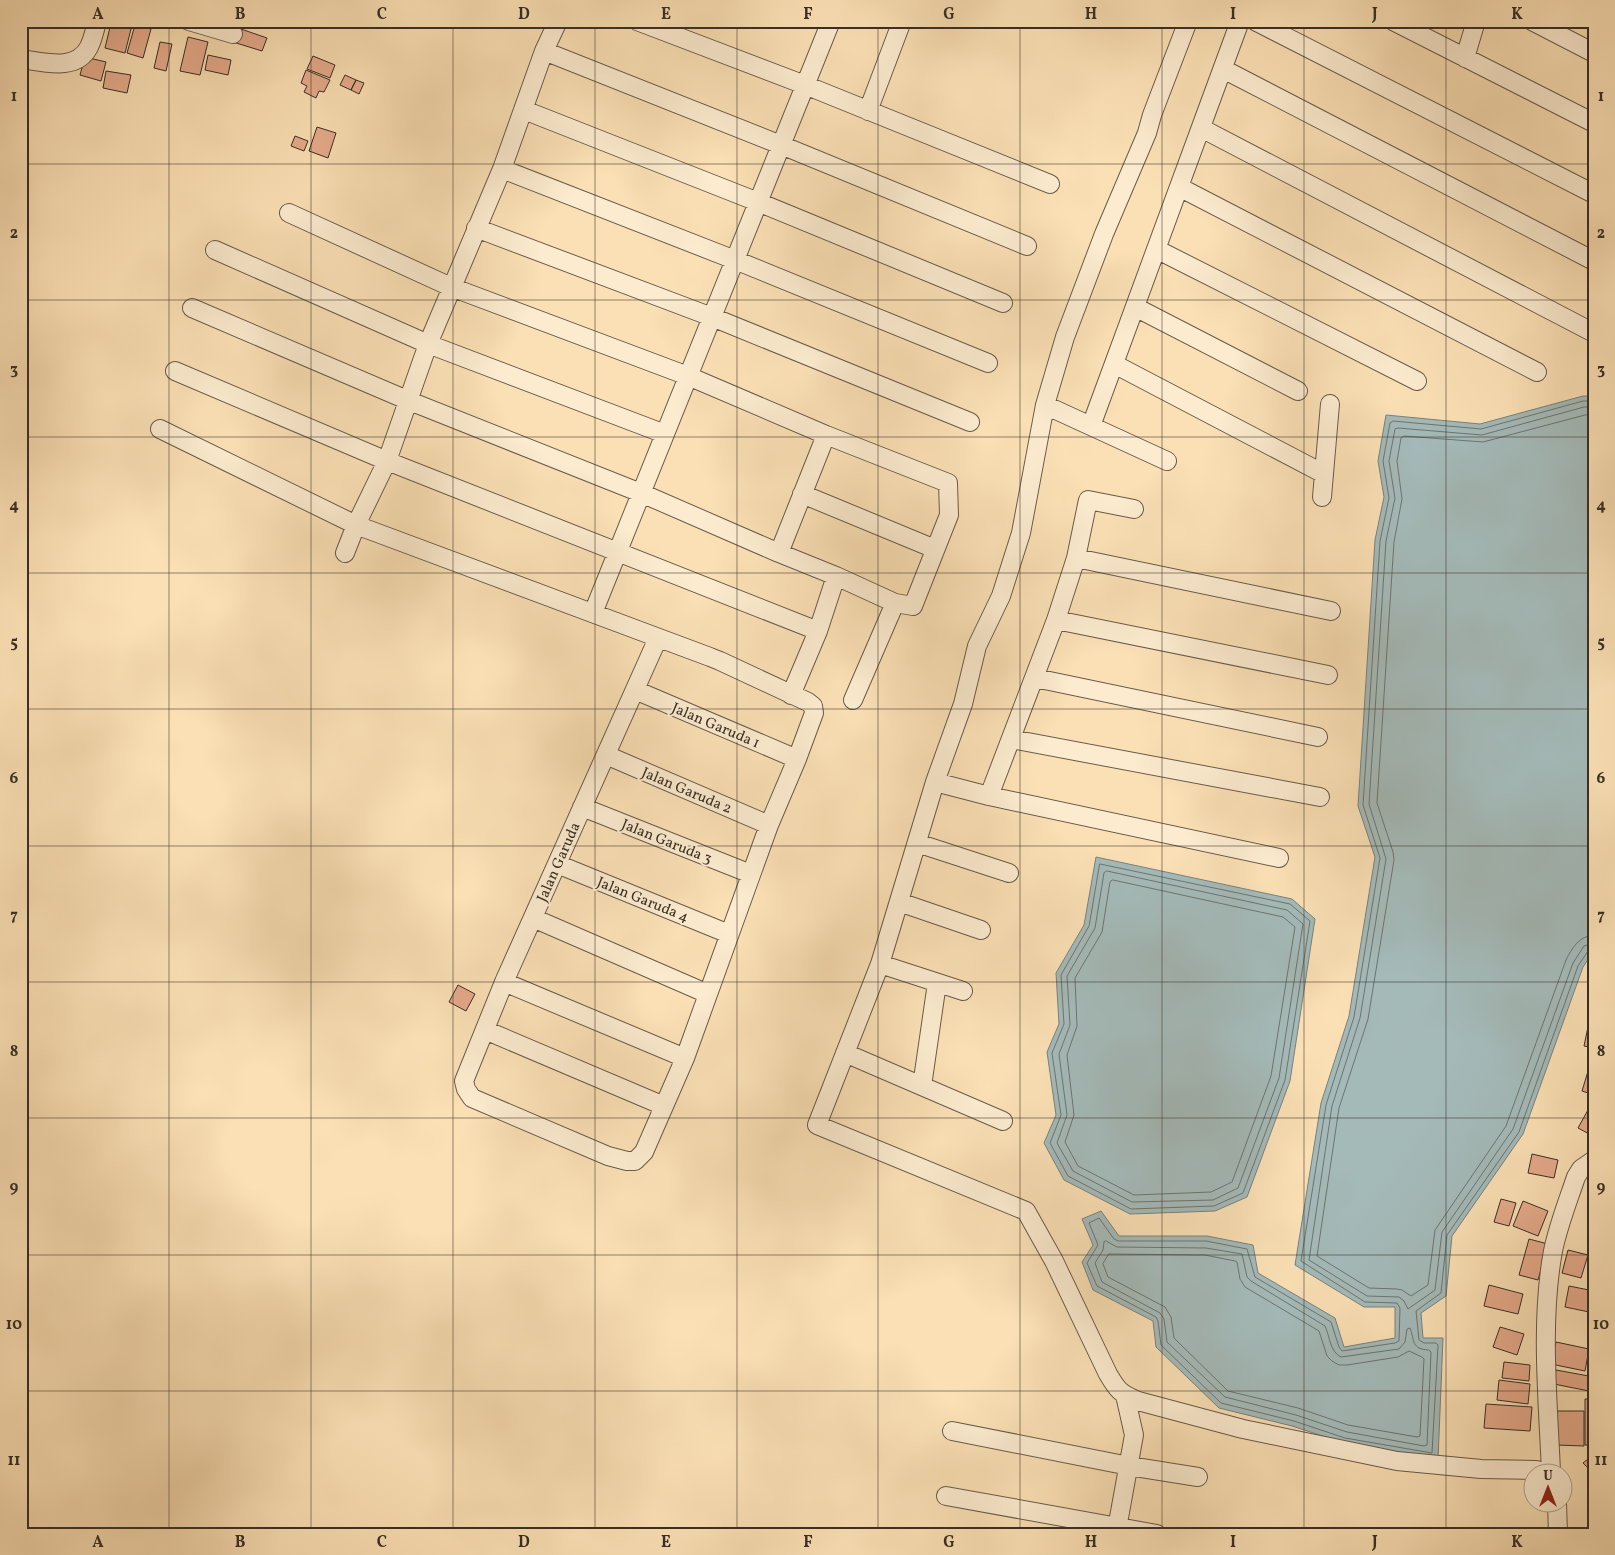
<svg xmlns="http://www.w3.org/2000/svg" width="1615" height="1555" viewBox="0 0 1615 1555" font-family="Vollkorn,serif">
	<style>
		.water { fill: #a4bab9; stroke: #78827e }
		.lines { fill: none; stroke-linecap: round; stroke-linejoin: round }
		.shore { stroke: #6e7470; stroke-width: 1 }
		.building { fill: #e6ab8c; stroke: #372f26 }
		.street-casing { stroke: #685b4a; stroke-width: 20 }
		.street { stroke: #fcebcf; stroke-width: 18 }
		.grid { fill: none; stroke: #372f26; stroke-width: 1; stroke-opacity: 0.55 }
		.labels { text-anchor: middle; stroke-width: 4; stroke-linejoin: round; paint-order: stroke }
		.street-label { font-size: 15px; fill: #372f26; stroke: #fcebcf }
		.neatline { fill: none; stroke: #372f26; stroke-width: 2 }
		.grid-label { font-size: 16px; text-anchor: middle; font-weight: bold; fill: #372f26 }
	</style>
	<rect width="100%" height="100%" fill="#fbe0b5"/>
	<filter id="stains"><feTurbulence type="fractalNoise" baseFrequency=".004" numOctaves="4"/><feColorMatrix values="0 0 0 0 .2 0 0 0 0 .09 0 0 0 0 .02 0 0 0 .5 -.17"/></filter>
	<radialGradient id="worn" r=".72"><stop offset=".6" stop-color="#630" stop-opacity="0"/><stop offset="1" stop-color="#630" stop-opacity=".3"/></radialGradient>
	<path class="water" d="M 1583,396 L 1594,396 L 1594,951 L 1583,967 L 1523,1134 L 1452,1236 L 1446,1296 L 1421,1313 L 1423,1338 L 1443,1338 L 1438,1460 L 1344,1443 L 1292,1426 L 1219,1408 L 1156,1347 L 1153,1321 L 1093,1290 L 1082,1262 L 1093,1245 L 1082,1219 L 1101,1211 L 1119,1236 L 1207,1236 L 1253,1245 L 1258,1273 L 1335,1318 L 1344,1347 L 1395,1338 L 1395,1307 L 1364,1307 L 1295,1265 L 1321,1103 L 1349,1016 L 1375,857 L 1358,806 L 1375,540 L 1384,497 L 1378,461 L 1386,415 L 1480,424 Z
		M 1096,857 L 1292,899 L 1315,919 L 1290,1081 L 1247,1197 L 1215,1211 L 1130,1214 L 1064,1180 L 1044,1143 L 1056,1115 L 1047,1052 L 1059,1024 L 1056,973 L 1084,925 Z"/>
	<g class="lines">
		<path class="shore" d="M 1594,401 L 1583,401 L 1481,429 L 1393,421 L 1390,423 L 1383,461 L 1389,498 L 1380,541 L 1363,805 L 1380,858 L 1354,1017 L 1326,1105 L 1301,1261 L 1365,1302 L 1397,1303 L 1400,1308 L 1399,1341 L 1395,1343 L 1342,1351 L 1339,1347 L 1331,1322 L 1255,1277 L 1247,1249 L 1206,1241 L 1118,1241 L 1114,1239 L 1099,1218 L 1089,1223 L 1098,1245 L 1087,1263 L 1097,1286 L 1156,1317 L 1158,1321 L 1161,1345 L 1221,1403 L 1294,1421 L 1345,1438 L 1432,1453 L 1438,1345 L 1436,1343 L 1424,1343 L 1419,1340 L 1416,1311 L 1441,1293 L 1447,1235 L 1519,1132 L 1578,966 L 1588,951 L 1594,949
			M 1594,407 L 1584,407 L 1482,435 L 1398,428 L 1395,429 L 1389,461 L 1395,498 L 1386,541 L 1369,804 L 1386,859 L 1360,1018 L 1332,1106 L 1309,1260 L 1367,1296 L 1399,1297 L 1404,1301 L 1408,1309 L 1435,1290 L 1442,1232 L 1513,1129 L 1573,963 L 1584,946 L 1594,943
			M 1594,414 L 1585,415 L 1483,442 L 1404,436 L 1401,438 L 1397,461 L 1402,499 L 1394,542 L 1377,803 L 1393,852 L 1394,860 L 1368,1019 L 1339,1108 L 1317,1256 L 1369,1288 L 1397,1289 L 1402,1290 L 1411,1296 L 1428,1285 L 1435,1230 L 1506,1126 L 1566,960 C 1572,948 1579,936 1594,935
			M 1100,864 L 1290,904 L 1310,921 L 1285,1080 L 1243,1193 L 1214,1206 L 1131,1209 L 1068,1176 L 1050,1143 L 1061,1115 L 1052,1053 L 1064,1024 L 1061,975 L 1089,926 Z
			M 1107,871 L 1287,910 L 1303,924 L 1279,1078 L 1238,1188 L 1213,1200 L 1132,1202 L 1073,1171 L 1057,1143 L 1067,1115 L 1059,1054 L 1070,1025 L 1067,976 L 1095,928 L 1104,873 Z
			M 1113,880 L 1283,917 L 1295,927 L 1271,1076 L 1232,1182 L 1211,1192 L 1134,1195 L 1078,1166 L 1065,1142 L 1074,1115 L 1067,1055 L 1077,1026 L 1075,978 L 1102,932 L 1110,882 Z
			M 1106,1241 L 1117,1247 L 1206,1248 L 1242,1254 L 1247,1277 L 1251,1281 L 1325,1326 C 1330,1337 1330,1352 1341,1357 L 1399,1349 L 1405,1342 L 1407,1329 L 1410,1328 C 1415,1341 1411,1349 1429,1350 L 1431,1352 L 1427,1445 L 1424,1446 L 1347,1432 L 1296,1415 L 1225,1397 L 1167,1342 L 1164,1319 L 1160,1313 L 1102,1282 L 1095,1263 L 1103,1250 L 1104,1242 Z
			M 1109,1254 L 1205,1255 L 1235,1261 L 1237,1262 L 1240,1279 L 1245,1287 L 1319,1331 L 1327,1356 L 1332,1361 L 1339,1365 L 1347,1365 L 1398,1357 L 1409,1351 L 1422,1357 L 1424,1359 L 1420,1436 L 1417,1437 L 1348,1425 L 1298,1408 L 1228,1391 L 1174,1338 L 1171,1317 L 1165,1307 L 1108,1277 L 1103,1264 Z"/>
	</g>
	<path class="building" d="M 111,23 L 131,29 L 125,53 L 105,48 Z
		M 135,25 L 151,29 L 143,58 L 127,53 Z
		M 238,28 L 267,38 L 262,51 L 233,42 Z
		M 188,37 L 208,42 L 200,75 L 180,71 Z
		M 160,42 L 172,44 L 166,71 L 154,68 Z
		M 208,55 L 231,60 L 228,75 L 205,70 Z
		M 313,56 L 335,65 L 330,78 L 307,69 Z
		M 85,57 L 106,62 L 101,81 L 80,75 Z
		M 306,70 L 330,80 L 324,92 L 319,91 L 316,98 L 304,92 L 307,86 L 301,83 Z
		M 106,71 L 131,75 L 127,93 L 103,88 Z
		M 345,75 L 356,80 L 351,90 L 340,85 Z
		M 356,80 L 364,83 L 359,94 L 351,90 Z
		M 317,127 L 336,133 L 328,158 L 309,151 Z
		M 295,136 L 308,141 L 304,151 L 291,146 Z
		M 458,985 L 475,994 L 466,1011 L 449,1002 Z
		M 1593,1003 L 1594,1004 L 1594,1048 L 1584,1046 Z
		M 1592,1058 L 1594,1059 L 1594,1095 L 1582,1091 Z
		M 1588,1110 L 1594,1113 L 1594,1131 L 1591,1135 L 1578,1128 Z
		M 1532,1154 L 1558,1160 L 1554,1178 L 1528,1173 Z
		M 1501,1199 L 1516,1203 L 1509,1226 L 1494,1222 Z
		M 1523,1201 L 1548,1211 L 1538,1236 L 1513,1226 Z
		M 1529,1239 L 1548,1244 L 1538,1280 L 1519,1275 Z
		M 1568,1250 L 1588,1255 L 1581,1278 L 1562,1273 Z
		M 1489,1285 L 1523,1294 L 1518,1314 L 1484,1306 Z
		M 1569,1286 L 1594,1291 L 1594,1313 L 1565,1307 Z
		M 1500,1327 L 1524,1334 L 1517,1355 L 1493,1347 Z
		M 1556,1342 L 1589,1349 L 1585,1371 L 1551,1364 Z
		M 1504,1362 L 1530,1365 L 1529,1381 L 1502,1378 Z
		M 1556,1370 L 1594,1377 L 1594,1392 L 1554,1384 Z
		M 1499,1380 L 1530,1384 L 1528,1404 L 1497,1400 Z
		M 1585,1399 L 1594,1399 L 1594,1445 L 1585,1445 Z
		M 1486,1404 L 1532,1407 L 1530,1431 L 1484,1428 Z
		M 1556,1411 L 1584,1411 L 1584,1446 L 1556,1445 Z
		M 1594,1454 L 1594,1474 L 1583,1463 Z"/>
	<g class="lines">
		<defs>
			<path id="street" d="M 189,21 L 233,34
				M 637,21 L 805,85 L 1050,184
				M 1188,21 L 1152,115 L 1147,133 L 1104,234 L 1065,337 L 1045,405 L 1021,533 L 1001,596 L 977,646 L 963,704 L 935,782 L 880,964 L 817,1125 L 1026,1211 L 1054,1261 L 1108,1374 C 1118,1391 1120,1393 1138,1401 L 1243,1429 L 1397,1461 L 1481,1469 L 1536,1470 L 1545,1472
				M 1255,21 L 1594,194
				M 1393,21 L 1594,123
				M 1532,21 L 1594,53
				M 544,51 L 781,145 L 1027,246
				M 1465,58 L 1476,21
				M 21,59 C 44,62 76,72 89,47 C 93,39 95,30 97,21
				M 1223,69 L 1594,261
				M 524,110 L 758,202 L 1003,303
				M 868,111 L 902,21
				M 1201,128 L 1594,333
				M 502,169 L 735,260 L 988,363
				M 1179,187 L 1537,372
				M 476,228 L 712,317 L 970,422
				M 1156,249 L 1417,381
				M 215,250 L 428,344 L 665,434
				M 1135,307 L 1298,391
				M 192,308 L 407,400 L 641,493 L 779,553 L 836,576 L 895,603 L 913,606 L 949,515 L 948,483 L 826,435 L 688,376 L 451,287 L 289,213
				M 1114,364 L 1324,474
				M 175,371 L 387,461 L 818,631
				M 1045,405 L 1167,461
				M 1091,426 L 1240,21
				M 160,429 L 356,525 L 710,657 L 720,661 L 808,702 L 813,706 L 814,713 L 797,759 L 769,825 L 685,1058 L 644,1152 L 635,1161 L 627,1161 L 608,1156 L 472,1098 L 466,1089 L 464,1081 L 504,982 L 658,638
				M 802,494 L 935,549
				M 1322,497 L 1330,404
				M 345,553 L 356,525 L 387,461 L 428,344 L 502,169 L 544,51 L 558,21
				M 779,553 L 826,435
				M 1076,558 L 1331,611
				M 593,613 L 831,21
				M 1056,620 L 1328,675
				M 1035,678 L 1318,737
				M 635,690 L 797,759
				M 791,695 L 818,631 L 836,576
				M 853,700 L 895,603
				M 1011,739 L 1320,797
				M 606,755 L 769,825
				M 935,782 L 989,796 L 1279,858
				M 989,796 L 1056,620 L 1076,558 L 1088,500 L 1134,509
				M 582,807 L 751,874
				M 917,843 L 1009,873
				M 557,864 L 729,934
				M 899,902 L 981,930
				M 533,918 L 708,994
				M 880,964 L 963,991
				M 504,982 L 685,1058
				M 485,1030 L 664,1106
				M 845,1053 L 1003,1121
				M 922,1086 L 937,983
				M 952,1431 L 1129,1466 L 1198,1477
				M 1551,1472 C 1548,1400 1540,1322 1553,1251 C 1558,1226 1568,1201 1576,1177 L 1581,1169 L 1594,1160
				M 946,1496 L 1157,1534
				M 1557,1502 L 1558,1534
				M 1116,1534 L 1134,1435 L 1125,1395"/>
		</defs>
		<use href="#street" class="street-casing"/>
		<use href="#street" class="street"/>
	</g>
	<path class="grid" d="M 169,21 L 169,1534M 311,21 L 311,1534M 453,21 L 453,1534M 595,21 L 595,1534M 737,21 L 737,1534M 878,21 L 878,1534M 1020,21 L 1020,1534M 1162,21 L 1162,1534M 1304,21 L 1304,1534M 1446,21 L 1446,1534M 21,164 L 1594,164M 21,300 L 1594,300M 21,437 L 1594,437M 21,573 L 1594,573M 21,709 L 1594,709M 21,846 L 1594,846M 21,982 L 1594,982M 21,1118 L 1594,1118M 21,1255 L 1594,1255M 21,1391 L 1594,1391"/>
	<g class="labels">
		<g class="street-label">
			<text transform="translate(716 725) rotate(23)" y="5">Jalan Garuda 1</text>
			<text transform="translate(687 790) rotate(23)" y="5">Jalan Garuda 2</text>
			<text transform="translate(667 841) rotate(22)" y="5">Jalan Garuda 3</text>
			<text transform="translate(558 862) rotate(-66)" y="5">Jalan Garuda</text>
			<text transform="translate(643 899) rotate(22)" y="5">Jalan Garuda 4</text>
		</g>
	</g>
	<rect width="1615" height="1555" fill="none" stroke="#fbe0b5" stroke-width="55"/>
	<g transform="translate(1548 1488)"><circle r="24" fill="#fcebcf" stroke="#ada08b"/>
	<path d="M0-4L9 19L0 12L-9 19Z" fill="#8f2418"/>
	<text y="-8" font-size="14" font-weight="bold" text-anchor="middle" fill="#372f26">U</text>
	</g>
	<rect x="28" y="28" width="1560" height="1500" class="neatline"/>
	<g class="grid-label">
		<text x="98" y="19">A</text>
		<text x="240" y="19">B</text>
		<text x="382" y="19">C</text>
		<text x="524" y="19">D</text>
		<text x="666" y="19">E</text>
		<text x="808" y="19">F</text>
		<text x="949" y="19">G</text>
		<text x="1091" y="19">H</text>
		<text x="1233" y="19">I</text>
		<text x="1375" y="19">J</text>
		<text x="1517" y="19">K</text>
		<text x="14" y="101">1</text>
		<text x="1601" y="101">1</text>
		<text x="14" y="238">2</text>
		<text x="1601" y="238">2</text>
		<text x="14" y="374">3</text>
		<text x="1601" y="374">3</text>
		<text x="14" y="510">4</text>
		<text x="1601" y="510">4</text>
		<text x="14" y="647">5</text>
		<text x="1601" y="647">5</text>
		<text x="14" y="783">6</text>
		<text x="1601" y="783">6</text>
		<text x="14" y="920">7</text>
		<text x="1601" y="920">7</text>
		<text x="14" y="1056">8</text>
		<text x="1601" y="1056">8</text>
		<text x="14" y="1192">9</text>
		<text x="1601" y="1192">9</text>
		<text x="14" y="1329">10</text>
		<text x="1601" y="1329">10</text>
		<text x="14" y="1465">11</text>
		<text x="1601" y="1465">11</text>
		<text x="98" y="1547">A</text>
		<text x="240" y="1547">B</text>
		<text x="382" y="1547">C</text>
		<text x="524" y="1547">D</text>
		<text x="666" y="1547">E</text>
		<text x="808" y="1547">F</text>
		<text x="949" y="1547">G</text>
		<text x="1091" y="1547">H</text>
		<text x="1233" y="1547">I</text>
		<text x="1375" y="1547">J</text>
		<text x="1517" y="1547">K</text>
	</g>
	<rect width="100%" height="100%" filter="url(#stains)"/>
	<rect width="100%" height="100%" fill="url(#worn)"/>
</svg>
